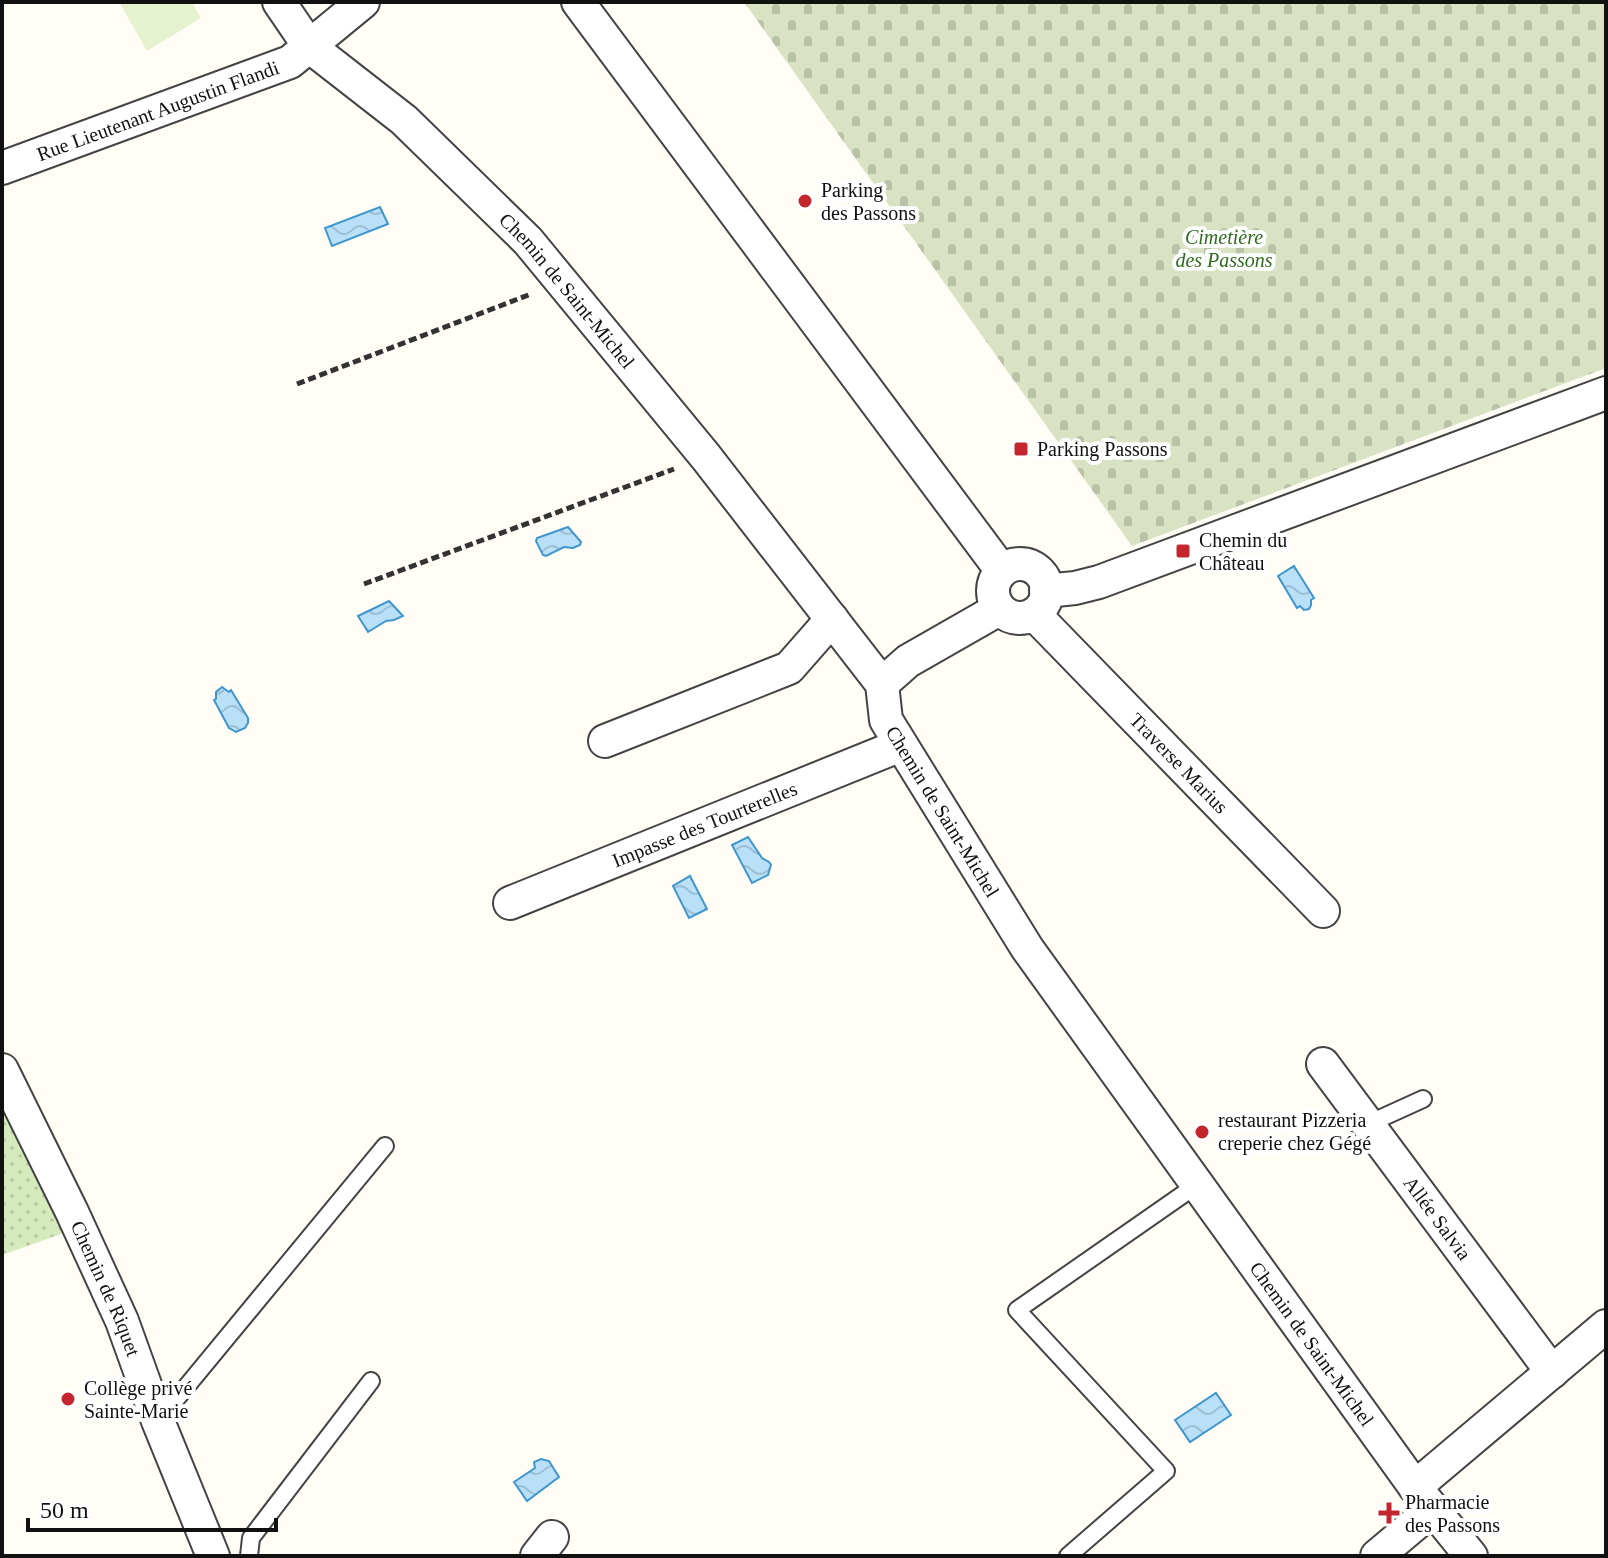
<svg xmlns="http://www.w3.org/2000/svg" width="1608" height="1558" viewBox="0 0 1608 1558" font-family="'Times New Roman',serif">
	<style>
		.grass { fill: url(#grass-dots) }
		.cemetery { fill: url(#cemetery-stones) }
		.pitch { fill: #e6f2cf }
		.water { fill: url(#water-waves); stroke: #3f96cf; stroke-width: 2 }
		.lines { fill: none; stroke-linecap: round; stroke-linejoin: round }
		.service-casing { stroke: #444; stroke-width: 20 }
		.minor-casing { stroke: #444; stroke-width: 36 }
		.path { stroke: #333; stroke-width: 5; stroke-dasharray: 8 4; stroke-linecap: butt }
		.service { stroke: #fff; stroke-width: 16 }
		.minor { stroke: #fff; stroke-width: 32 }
		.poi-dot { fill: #c4262e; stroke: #fff; stroke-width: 3 }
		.labels { text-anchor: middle; stroke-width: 8; stroke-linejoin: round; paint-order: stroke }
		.street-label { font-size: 20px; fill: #111; stroke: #fff }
		.poi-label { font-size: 20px; fill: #111; stroke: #fff; text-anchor: start }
		.park-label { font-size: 20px; font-style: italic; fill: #2f6b1f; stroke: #fff }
	</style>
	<defs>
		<pattern id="grass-dots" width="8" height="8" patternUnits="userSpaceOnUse" patternTransform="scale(2)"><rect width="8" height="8" fill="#d5ebbd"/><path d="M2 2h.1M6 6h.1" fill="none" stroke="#b6c8a1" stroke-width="1.8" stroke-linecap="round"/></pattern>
		<pattern id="cemetery-stones" width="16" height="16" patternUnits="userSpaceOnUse" patternTransform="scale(2)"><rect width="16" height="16" fill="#d9e3c4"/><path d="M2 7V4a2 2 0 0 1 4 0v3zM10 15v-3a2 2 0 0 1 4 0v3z" fill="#b9c2a7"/></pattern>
		<pattern id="water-waves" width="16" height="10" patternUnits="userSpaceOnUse" patternTransform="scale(2)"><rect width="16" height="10" fill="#b9e0f7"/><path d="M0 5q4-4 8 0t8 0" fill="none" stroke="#9ebfd3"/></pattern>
	</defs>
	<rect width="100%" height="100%" fill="#fffdf5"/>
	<path class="grass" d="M 2,1108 L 64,1233 L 2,1255 Z"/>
	<path class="cemetery" d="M 744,2 L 1606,2 L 1606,368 L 1132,546 Z"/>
	<path class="pitch" d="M 119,2 L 192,2 L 201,18 L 147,51 Z"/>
	<path class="water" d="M 380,207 L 388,224 L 332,246 L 325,228 Z
		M 568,527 L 581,542 L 580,545 L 573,548 L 564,547 L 546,556 L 543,555 L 536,541 L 537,538 Z
		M 1294,566 L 1314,598 L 1311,600 L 1311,605 L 1309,609 L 1304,610 L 1300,606 L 1297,608 L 1278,576 Z
		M 389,601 L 403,616 L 394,620 L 386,621 L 368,632 L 358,616 Z
		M 222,687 L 229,692 L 231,690 L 248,718 L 248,723 L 245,728 L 236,732 L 229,728 L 214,700 L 216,699 L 216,692 Z
		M 748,837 L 762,858 L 769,862 L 771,865 L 768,875 L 752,883 L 732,845 Z
		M 690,876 L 707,909 L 689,918 L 673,886 Z
		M 1216,1393 L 1231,1415 L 1190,1442 L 1175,1420 Z
		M 541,1459 L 549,1461 L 559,1477 L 527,1501 L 514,1482 L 535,1468 L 534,1462 Z"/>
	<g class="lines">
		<defs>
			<path id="service" d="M 1368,1124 L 1423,1099
				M 158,1421 L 385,1146
				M 249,1556 L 251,1538 L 371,1381
				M 1068,1556 L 1166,1471 L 1017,1310 L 1198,1184"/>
			<g id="minor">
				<path id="s1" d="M 279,2 L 309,46 L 404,120 L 528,241 L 706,457 L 882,684 L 886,720 L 1027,948 L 1415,1487 L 1471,1556"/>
				<path d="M 578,2 L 1002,571"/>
				<path id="s2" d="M 2,168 L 290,62 L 363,2"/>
				<circle cx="1020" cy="591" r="27"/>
				<path d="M 1046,591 L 1075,588 L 1099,582 L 1606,393"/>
				<path id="s3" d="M 1034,614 L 1323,911"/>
				<path d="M 882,684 L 908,661 L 999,609"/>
				<path d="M 605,741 L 789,668 L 832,619"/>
				<path id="s4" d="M 510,903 L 901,745"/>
				<path id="s5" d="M 1323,1064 L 1552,1372"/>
				<path id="s6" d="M 2,1070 L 72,1212 L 122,1321 L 158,1421 L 213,1556"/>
				<path d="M 1415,1487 L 1606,1326"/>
				<path d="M 537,1556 L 552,1537"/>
				<path d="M 1377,1556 L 1433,1509"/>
			</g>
		</defs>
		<use href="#service" class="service-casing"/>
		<use href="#minor" class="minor-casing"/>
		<path class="path" d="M 297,384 L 531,294
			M 364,584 L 674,469"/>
		<use href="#service" class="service"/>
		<use href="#minor" class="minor"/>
	</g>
	<g class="poi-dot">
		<circle cx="805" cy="201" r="8"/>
		<rect x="1013" y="441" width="16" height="16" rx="4"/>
		<rect x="1175" y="543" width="16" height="16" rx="4"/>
		<circle cx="1202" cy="1132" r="8"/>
		<circle cx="68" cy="1399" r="8"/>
		<path d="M1385 1501h8v8h8v8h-8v8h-8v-8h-8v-8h8z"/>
	</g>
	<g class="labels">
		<g class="street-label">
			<text dy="7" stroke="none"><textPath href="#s2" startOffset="166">Rue Lieutenant Augustin Flandi</textPath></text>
			<text dy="7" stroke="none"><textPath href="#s1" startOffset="410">Chemin de Saint-Michel</textPath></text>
			<text dy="7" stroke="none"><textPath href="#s3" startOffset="208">Traverse Marius</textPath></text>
			<text dy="7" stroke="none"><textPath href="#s1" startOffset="1058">Chemin de Saint-Michel</textPath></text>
			<text dy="7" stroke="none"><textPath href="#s4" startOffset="210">Impasse des Tourterelles</textPath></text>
			<text dy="7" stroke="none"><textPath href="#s5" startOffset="192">Allée Salvia</textPath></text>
			<text dy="7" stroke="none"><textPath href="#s6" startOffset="242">Chemin de Riquet</textPath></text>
			<text dy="7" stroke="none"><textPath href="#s1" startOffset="1706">Chemin de Saint-Michel</textPath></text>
		</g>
		<g class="poi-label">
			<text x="821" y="197">Parking<tspan x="821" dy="23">des Passons</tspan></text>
			<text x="1037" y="456">Parking Passons</text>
			<text x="1199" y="547">Chemin du<tspan x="1199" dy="23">Château</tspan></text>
			<text x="1218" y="1127">restaurant Pizzeria<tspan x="1218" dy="23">creperie chez Gégé</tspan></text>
			<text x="84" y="1395">Collège privé<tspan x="84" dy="23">Sainte-Marie</tspan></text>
			<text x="1405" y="1509">Pharmacie<tspan x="1405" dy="23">des Passons</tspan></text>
		</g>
		<g class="park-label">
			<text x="1224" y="244">Cimetière<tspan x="1224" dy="23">des Passons</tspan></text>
		</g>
	</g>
	<rect width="1608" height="1558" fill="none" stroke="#111111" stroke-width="8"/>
	<path d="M28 1518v12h248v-12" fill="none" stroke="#111111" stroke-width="4"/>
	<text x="40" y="1518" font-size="24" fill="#111111" stroke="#ffffff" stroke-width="6" paint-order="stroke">50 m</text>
</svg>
